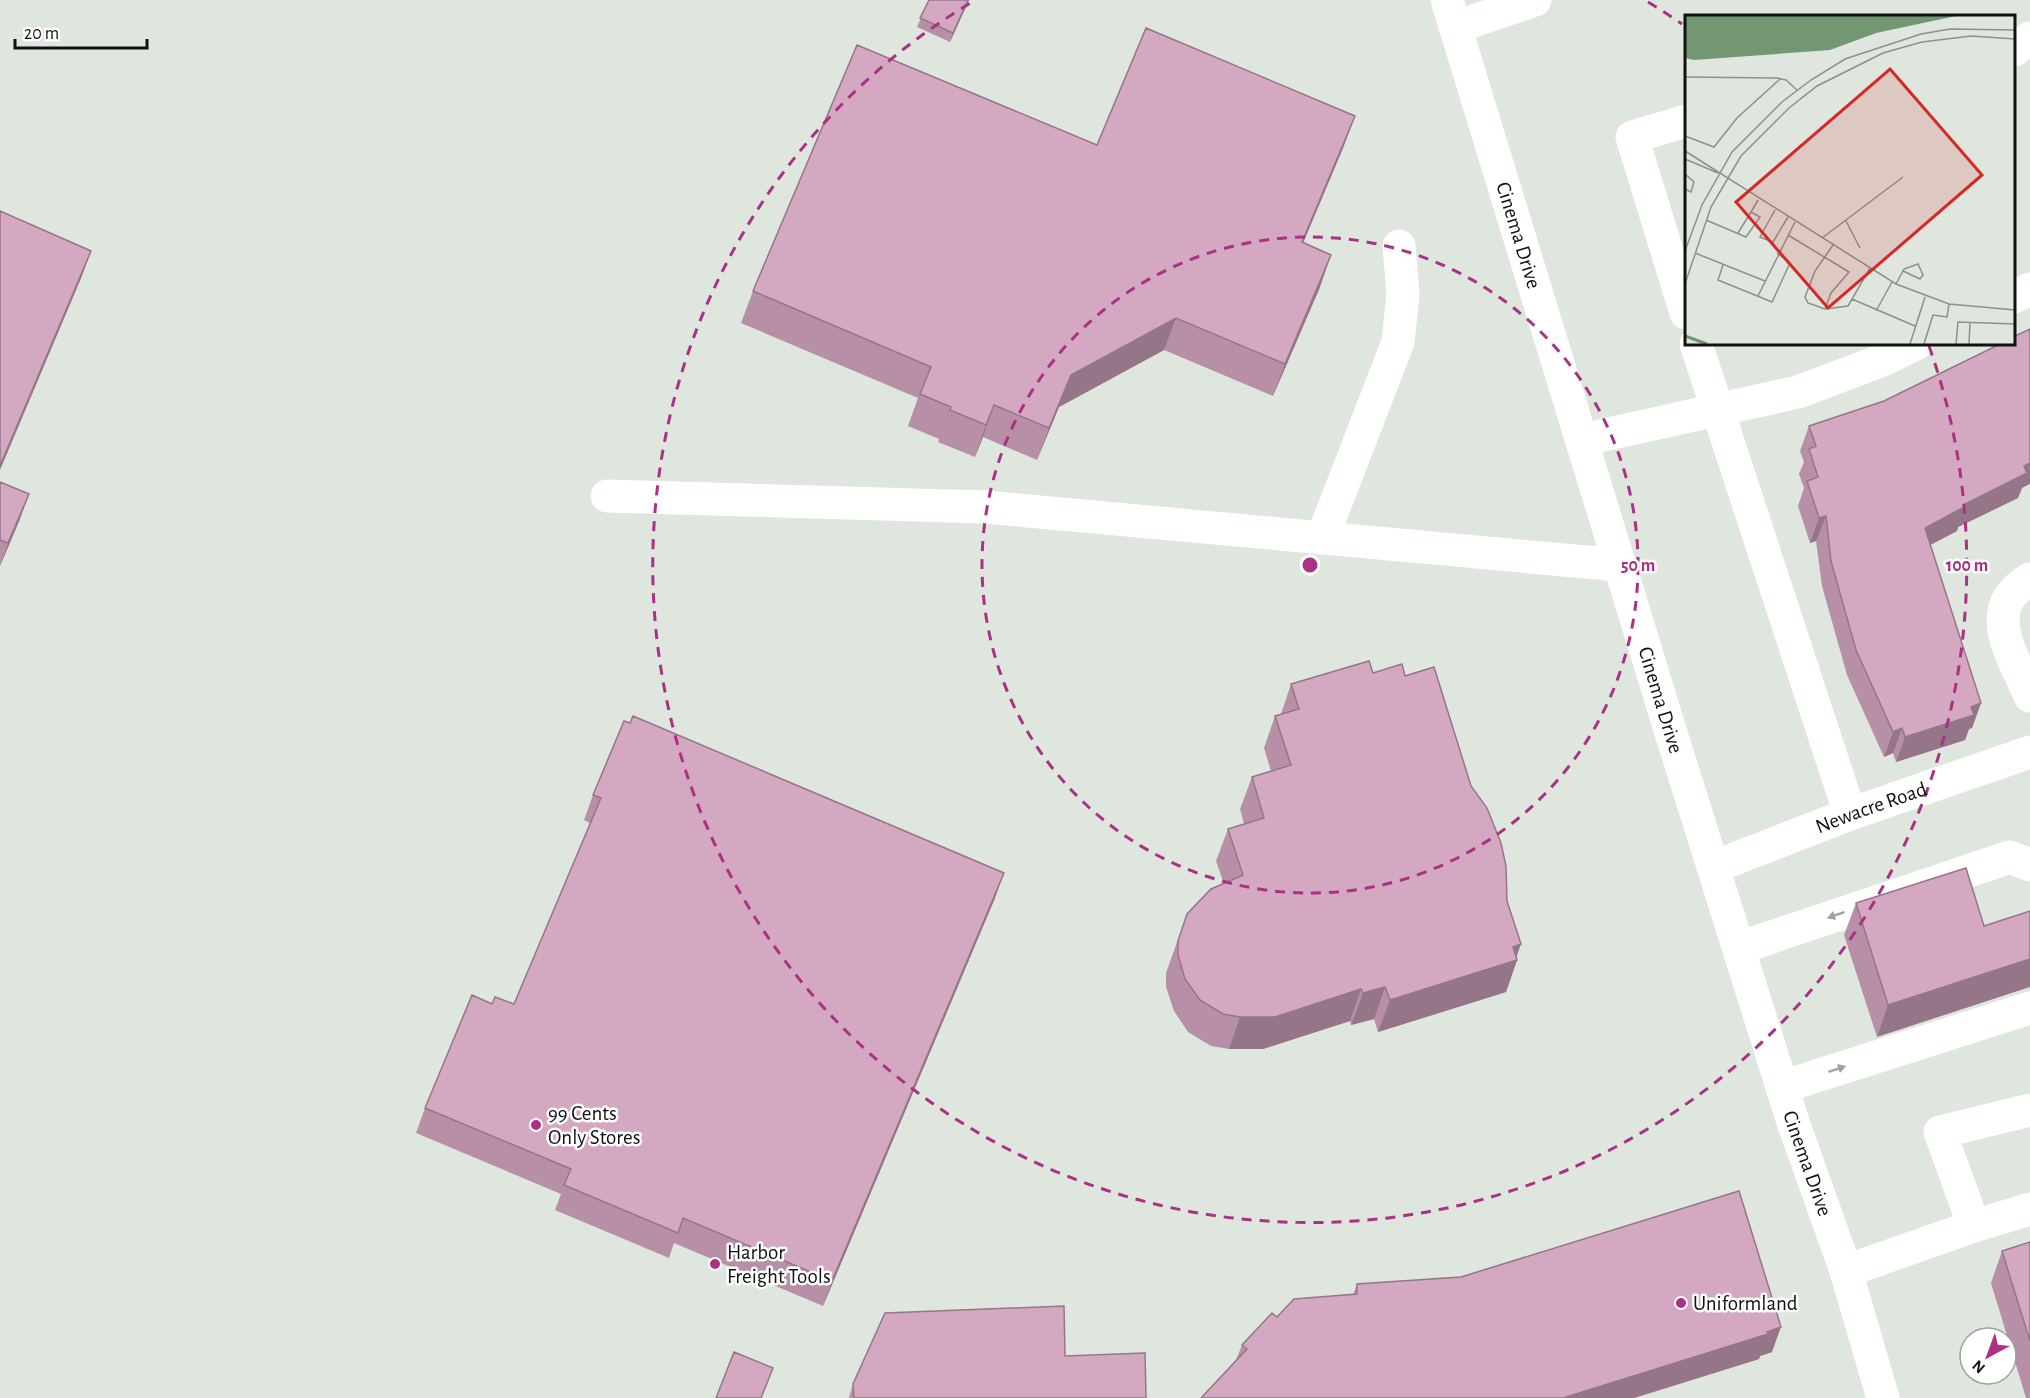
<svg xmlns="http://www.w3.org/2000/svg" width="2030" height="1398" viewBox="0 0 2030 1398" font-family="'Alegreya Sans',sans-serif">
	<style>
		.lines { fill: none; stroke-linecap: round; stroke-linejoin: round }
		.minor { stroke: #fff; stroke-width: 33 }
		.wall { fill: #b790a7 }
		.shaded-wall { fill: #957688 }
		.building { fill: #d5a8c2; stroke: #957688; stroke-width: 1.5 }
		.oneway { fill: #9fa09f }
		.ring { fill: none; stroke: #aa3185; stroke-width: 3; stroke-dasharray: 10 8 }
		.poi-dot { fill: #aa3185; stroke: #fff; stroke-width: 2 }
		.labels { text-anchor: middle; stroke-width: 5; stroke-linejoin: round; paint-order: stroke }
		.street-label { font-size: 21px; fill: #101210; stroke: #fff }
		.poi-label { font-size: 21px; fill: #101210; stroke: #fff; text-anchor: start }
		.inset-river { fill: none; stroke: #739673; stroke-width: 3 }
		.inset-road { fill: none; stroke: #8c918b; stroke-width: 1.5 }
		.view { fill: #d62828; fill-opacity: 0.15; stroke: #d62828; stroke-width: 3 }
		.inset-edge { fill: none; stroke: #101210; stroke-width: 3 }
		.centre { fill: #aa3185; stroke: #fff; stroke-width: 3 }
		.ring-label { font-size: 18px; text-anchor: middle; font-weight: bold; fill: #aa3185; stroke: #fff; stroke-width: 5; stroke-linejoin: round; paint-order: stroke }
	</style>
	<rect width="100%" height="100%" fill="#dee6dd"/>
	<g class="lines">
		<g class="minor">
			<path id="s1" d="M 1447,0 L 1671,733 L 1793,1122 L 1846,1271 L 1883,1398"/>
			<path d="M 1456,27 L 1535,0"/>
			<path d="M 2014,50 L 2030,38"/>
			<path d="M 1686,121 L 1632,137 L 1686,313"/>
			<path d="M 2014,297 L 2030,289"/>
			<path d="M 1696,344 L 1850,814"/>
			<path d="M 1581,440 L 1798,392 L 1883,360 L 1916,344"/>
			<path d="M 607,496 L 985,507 L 1619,565"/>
			<path d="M 1323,536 L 1398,342 L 1403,294 L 1399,246"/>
			<path d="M 2030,579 C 1979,609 2013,655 2030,696"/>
			<path id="s2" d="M 1714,867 L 1850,814 L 2030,752"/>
			<path d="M 1739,948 L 2010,857 L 2030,865"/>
			<path d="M 1782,1087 L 2030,1008"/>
			<path d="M 1974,1226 L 2030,1209"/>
			<path d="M 1846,1271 L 1974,1226 L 1940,1132 L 2030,1110"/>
		</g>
	</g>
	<path class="wall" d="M 929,0 L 969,0 L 950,42 L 917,27 Z
		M 1355,116 L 1343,148 L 1303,243 L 1320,287 L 1273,396 L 1164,350 L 1059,407 L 1037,460 L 983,437 L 975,457 L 938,442 L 939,439 L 908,426 L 918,398 L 741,323 L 753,291 L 1097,145 Z
		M 1809,426 L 2022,488 L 2018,498 L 1958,527 L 1957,531 L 1930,545 L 1981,703 L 1972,728 L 1969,729 L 1965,740 L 1896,762 L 1893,753 L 1884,757 L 1847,675 L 1822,586 L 1816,541 L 1810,543 L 1798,506 L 1804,488 L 1799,474 L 1804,462 L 1800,451 Z
		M 0,482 L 20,519 L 0,566 Z
		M 1373,673 L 1405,676 L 1507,901 L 1517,960 L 1506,992 L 1378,1032 L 1374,1019 L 1351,1025 L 1350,1021 L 1263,1049 L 1229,1049 L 1211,1046 L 1188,1032 L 1174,1011 L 1166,987 L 1166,973 L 1187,914 L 1224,884 L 1216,861 L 1228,829 L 1244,824 L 1240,809 L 1252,777 L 1271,771 L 1264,748 L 1275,716 L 1281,714 L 1291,684 Z
		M 593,795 L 995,898 L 823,1306 L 674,1243 L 669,1258 L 555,1210 L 561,1194 L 416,1133 L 425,1108 L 492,1004 L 514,1004 L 590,823 L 584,820 Z
		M 1966,868 L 1877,1037 L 1844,935 L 1856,903 Z
		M 2030,1242 L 2030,1398 L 2026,1398 L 1991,1283 L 2002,1251 Z
		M 1357,1284 L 1772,1352 L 1760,1356 L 1759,1359 L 1634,1398 L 1201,1398 L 1236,1360 L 1242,1345 L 1277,1317 L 1353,1295 Z
		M 1065,1356 L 1146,1398 L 849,1398 L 853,1384 Z"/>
	<path class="shaded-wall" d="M 968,0 L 969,0 L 950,42 L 953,33 Z
		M 1355,116 L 1343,148 L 1290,274 L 1302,242 Z
		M 91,251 L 82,276 L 0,470 L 0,466 Z
		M 1331,255 L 1320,287 L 1273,396 L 1285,364 Z
		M 1176,318 L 1164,350 L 1059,407 L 1037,460 L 1049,428 L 1071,375 Z
		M 994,405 L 983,437 L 975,457 L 986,425 Z
		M 2030,463 L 2030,484 L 2022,488 L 2018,498 L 1958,527 L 1957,531 L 1915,553 L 1925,528 Z
		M 29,494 L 20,519 L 0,566 L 8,543 Z
		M 1826,516 L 1816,541 L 1810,543 L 1819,518 Z
		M 1981,703 L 1972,728 L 1969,729 L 1965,740 L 1896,762 L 1905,737 Z
		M 1902,728 L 1893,753 L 1884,757 L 1893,732 Z
		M 1004,873 L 995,898 L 823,1306 L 832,1281 Z
		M 1521,944 L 1515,961 L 1517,960 L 1506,992 L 1378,1032 L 1390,1000 L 1513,947 Z
		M 2030,959 L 2030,987 L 1877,1037 L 1888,1005 Z
		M 1385,987 L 1374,1019 L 1351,1025 L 1363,993 Z
		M 1361,989 L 1350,1021 L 1263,1049 L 1229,1049 L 1240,1017 Z
		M 1781,1327 L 1772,1352 L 1760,1356 L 1759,1359 L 1634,1398 L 1563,1398 Z"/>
	<path class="building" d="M 929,0 L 968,0 L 953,33 L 920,18 Z
		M 1146,28 L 1355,116 L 1302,242 L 1331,255 L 1285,364 L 1176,318 L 1071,375 L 1049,428 L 994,405 L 986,425 L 950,410 L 951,407 L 920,394 L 931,367 L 753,291 L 857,45 L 1097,145 Z
		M 0,211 L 91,251 L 0,466 Z
		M 2030,329 L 2030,463 L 2024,466 L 2027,473 L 1965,504 L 1966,506 L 1925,528 L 1981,703 L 1971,707 L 1974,715 L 1905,737 L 1902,728 L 1893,732 L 1856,650 L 1831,561 L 1826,516 L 1819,518 L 1807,481 L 1818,477 L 1809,449 L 1816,446 L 1809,426 L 1884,401 L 2000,344 L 2013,344 L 2013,337 Z
		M 0,482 L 29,494 L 8,543 L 0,540 Z
		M 1369,661 L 1373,673 L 1402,664 L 1405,676 L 1434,667 L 1471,786 L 1487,808 L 1501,843 L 1506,866 L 1507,901 L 1521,944 L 1513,947 L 1517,960 L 1390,1000 L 1385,987 L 1363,993 L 1361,989 L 1275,1017 L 1240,1017 L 1223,1014 L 1200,1000 L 1185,979 L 1178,955 L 1178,941 L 1187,914 L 1211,889 L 1243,875 L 1228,829 L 1264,818 L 1252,777 L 1291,765 L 1275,716 L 1299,709 L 1291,684 Z
		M 633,716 L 1004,873 L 832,1281 L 683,1218 L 678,1233 L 564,1185 L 571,1169 L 425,1108 L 472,995 L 492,1004 L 495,997 L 514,1004 L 601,798 L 593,795 L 624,721 L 630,723 Z
		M 1966,868 L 1984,926 L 2030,911 L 2030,959 L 1888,1005 L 1856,903 Z
		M 1739,1191 L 1781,1327 L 1767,1332 L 1768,1334 L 1563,1398 L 1201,1398 L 1247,1349 L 1242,1345 L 1272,1313 L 1277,1317 L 1294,1299 L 1357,1294 L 1357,1284 L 1461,1277 Z
		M 2030,1242 L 2030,1341 L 2002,1251 Z
		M 1064,1306 L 1065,1356 L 1145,1353 L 1146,1398 L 854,1398 L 853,1384 L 885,1313 Z
		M 734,1352 L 773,1368 L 761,1398 L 716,1398 Z"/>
	<defs><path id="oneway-solid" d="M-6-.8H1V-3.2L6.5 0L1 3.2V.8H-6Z" transform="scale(1.5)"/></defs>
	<g class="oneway">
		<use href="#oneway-solid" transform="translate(1836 915) rotate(161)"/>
		<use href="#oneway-solid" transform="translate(1837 1069) rotate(-18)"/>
	</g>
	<g class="ring">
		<circle cx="1310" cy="565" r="328"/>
		<path d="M1648 2A657 657 0 0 1 1682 24M1929 346A657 657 0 1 1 972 2"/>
	</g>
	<g class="poi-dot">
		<circle cx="536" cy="1125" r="6"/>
		<circle cx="715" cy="1264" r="6"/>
		<circle cx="1681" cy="1303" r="6"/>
	</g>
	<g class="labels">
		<g class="street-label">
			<text dy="7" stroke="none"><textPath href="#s1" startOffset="246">Cinema Drive</textPath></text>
			<text dy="7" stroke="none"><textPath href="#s1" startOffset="732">Cinema Drive</textPath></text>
			<text dy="7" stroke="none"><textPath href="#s2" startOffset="168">Newacre Road</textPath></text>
			<text dy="7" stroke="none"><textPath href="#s1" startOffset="1218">Cinema Drive</textPath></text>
		</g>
		<g class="poi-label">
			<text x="548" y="1120">99 Cents<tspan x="548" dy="24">Only Stores</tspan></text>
			<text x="727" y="1259">Harbor<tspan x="727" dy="24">Freight Tools</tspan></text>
			<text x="1693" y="1310">Uniformland</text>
		</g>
	</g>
	<g transform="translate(1685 15)">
		<rect width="330" height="330" fill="#dee6dd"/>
		<path d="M 0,1 L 271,1 L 191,18 L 145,35 L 9,45 L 0,43 Z" fill="#739673"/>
		<path class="inset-river" d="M 0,321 L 22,329"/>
		<path class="inset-road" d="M 0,62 L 92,63 L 101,65 L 112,75M 0,121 L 29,132 L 52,103 L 95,64M 0,136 L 211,269 L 264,289 L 330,295M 0,144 L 33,158M 0,159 L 9,167 L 6,177 L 0,174M 90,195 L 75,222 L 88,227 L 103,202M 21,205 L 61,222 L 75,202 L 66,197 L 73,185M 161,206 L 175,233M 53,218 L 66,197M 103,220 L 164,257 L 146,278 L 140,294M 137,223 L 218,162M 148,230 L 130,256 L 120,282 L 123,288 L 140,294 L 163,291 L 185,253M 0,236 L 17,190 L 47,137 L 97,87 L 126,65 L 160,44 L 236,19 L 265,14 L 330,15M 10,238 L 80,266M 38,250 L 33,265 L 87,287 L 105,248 L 92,238M 0,269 L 26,192 L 56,141 L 104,93 L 132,71 L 198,38 L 237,27 L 286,21 L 330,24M 211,269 L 219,254 L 233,249 L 238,260 L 235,264 L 218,256M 73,281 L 110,207M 167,284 L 230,311M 191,296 L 207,267M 225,329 L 240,282M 239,329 L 248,300 L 262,302 L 264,289M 271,329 L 273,307 L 330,309M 284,329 L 285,308"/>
		<path class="view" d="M 205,54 L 297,160 L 143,293 L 51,187 Z"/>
		<rect width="330" height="330" class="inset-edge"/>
	</g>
	<circle cx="1310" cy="565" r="9" class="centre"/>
	<g class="ring-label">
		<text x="1638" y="571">50 m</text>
		<text x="1967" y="571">100 m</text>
	</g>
	<g transform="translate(1988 1356) rotate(221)"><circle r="28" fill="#ffffff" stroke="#9fa09f" stroke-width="1.5"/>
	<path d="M0-4.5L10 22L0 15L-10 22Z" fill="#aa3185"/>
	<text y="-9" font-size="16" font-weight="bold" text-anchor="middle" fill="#101210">N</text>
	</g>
	<path d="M15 39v9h132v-9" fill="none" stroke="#101210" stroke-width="3"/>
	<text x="24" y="39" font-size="18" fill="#101210" stroke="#ffffff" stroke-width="4.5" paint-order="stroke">20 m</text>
</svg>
